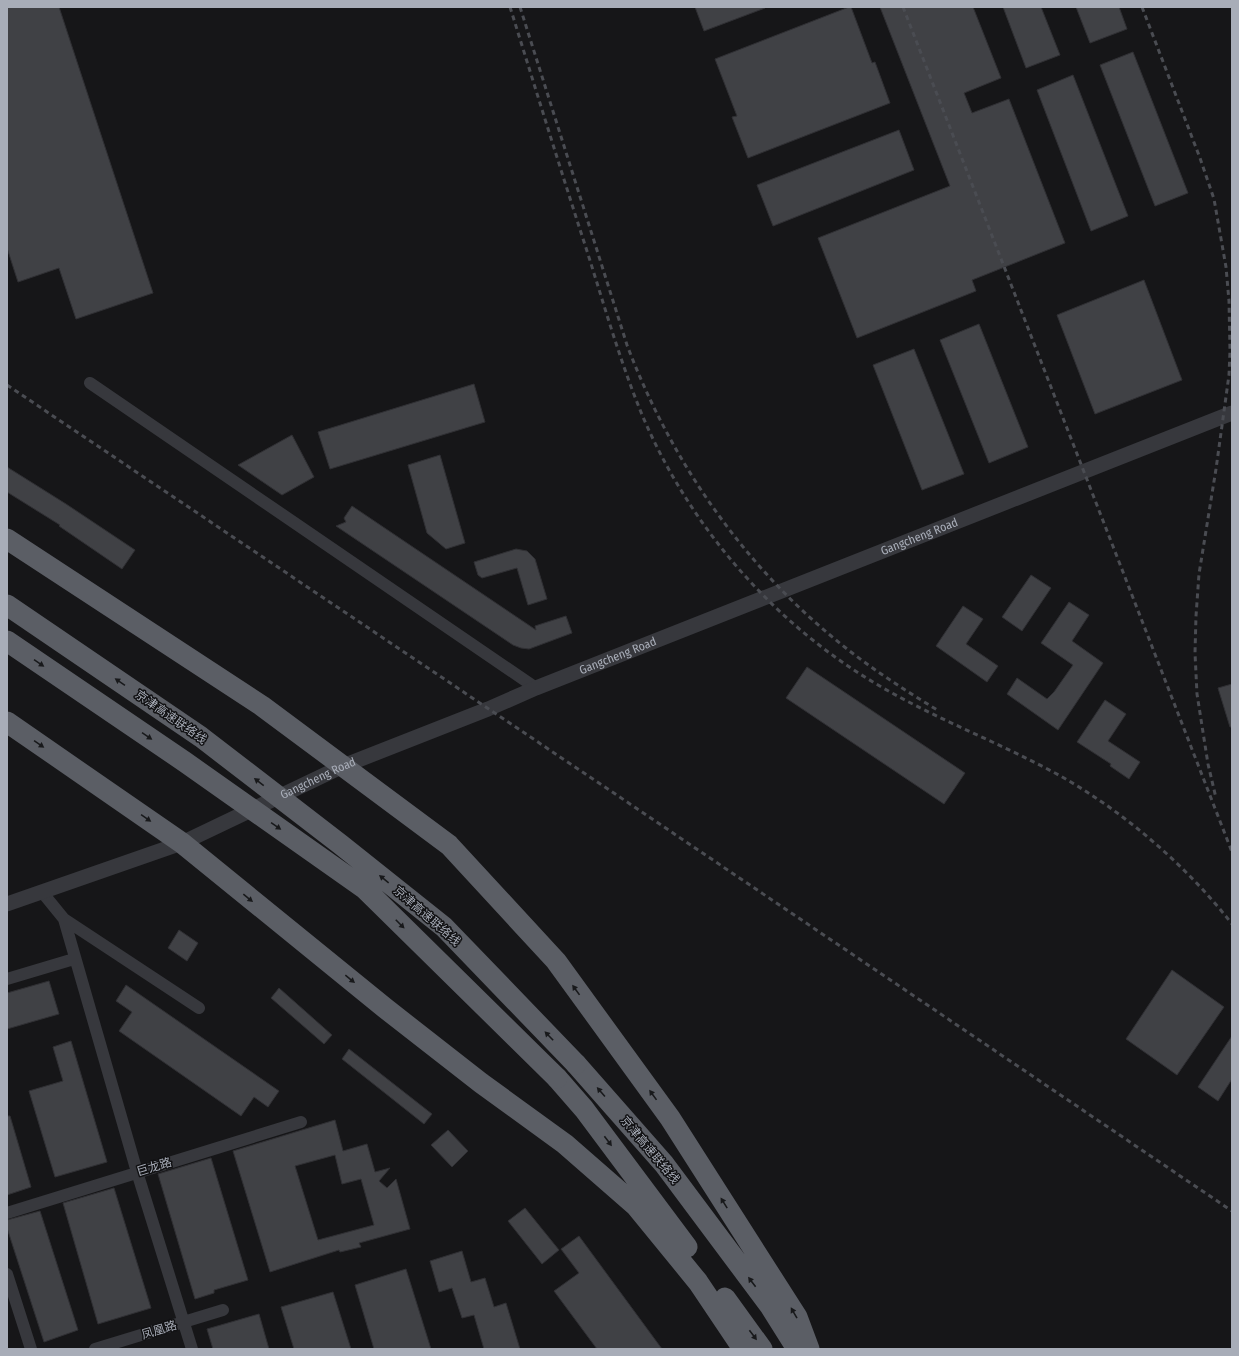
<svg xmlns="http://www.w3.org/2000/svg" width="1239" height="1356" viewBox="0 0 1239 1356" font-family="'Fira Sans Condensed','Noto Sans SC',sans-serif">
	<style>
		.building { fill: #404145; stroke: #303034; fill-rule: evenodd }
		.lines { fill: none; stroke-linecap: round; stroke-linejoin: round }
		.minor { stroke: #37383d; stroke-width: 12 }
		.tertiary { stroke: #37383d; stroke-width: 15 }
		.trunk { stroke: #5b5e65; stroke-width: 21 }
		.rail { stroke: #4a4c52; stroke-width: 3; stroke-dasharray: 5 4; stroke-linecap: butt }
		.trunk-bridge { stroke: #5b5e65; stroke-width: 21 }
		.oneway { fill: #18191b }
		.labels { text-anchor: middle; stroke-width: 3; stroke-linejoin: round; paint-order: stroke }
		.street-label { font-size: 12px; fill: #a8adb8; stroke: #111113 }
	</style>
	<rect width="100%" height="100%" fill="#161618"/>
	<path class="building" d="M 7,7 L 59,7 L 153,293 L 76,319 L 59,268 L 18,282 L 7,248 Z
		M 695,7 L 765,7 L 765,8 L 704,31 Z
		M 849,7 L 851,7 L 872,63 L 875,62 L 890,103 L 748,158 L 732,117 L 737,116 L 715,59 Z
		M 880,7 L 973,7 L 1001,78 L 964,93 L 972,113 L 1009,99 L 1065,243 L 972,280 L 976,291 L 857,338 L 818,238 L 950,186 Z
		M 1003,7 L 1041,7 L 1060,55 L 1026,68 Z
		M 1076,7 L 1119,7 L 1127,29 L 1090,43 Z
		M 1133,52 L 1188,193 L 1155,206 L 1100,65 Z
		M 1073,75 L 1128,216 L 1091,231 L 1037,90 Z
		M 899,130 L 914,170 L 773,226 L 757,185 Z
		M 1144,280 L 1182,380 L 1095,414 L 1057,315 Z
		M 979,324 L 1028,447 L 989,463 L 940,340 Z
		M 914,349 L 964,474 L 922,490 L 873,365 Z
		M 474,384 L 485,422 L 330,469 L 318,432 Z
		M 292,435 L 314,477 L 282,495 L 238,465 Z
		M 440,455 L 465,543 L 446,549 L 427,533 L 408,465 Z
		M 7,467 L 66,504 L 135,550 L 122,569 L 59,526 L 60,525 L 7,492 Z
		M 352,506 L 536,630 L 535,626 L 566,616 L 572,633 L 529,649 L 521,648 L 513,645 L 336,526 L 346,522 L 344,518 Z
		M 516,549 L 527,551 L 535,559 L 547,599 L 528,605 L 517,568 L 482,578 L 478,575 L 474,562 Z
		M 1031,575 L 1051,588 L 1022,631 L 1002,617 Z
		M 1069,602 L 1089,615 L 1072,641 L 1103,663 L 1058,730 L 1007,694 L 1017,678 L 1047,699 L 1054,692 L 1073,665 L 1041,643 Z
		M 963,606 L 983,619 L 966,644 L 998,666 L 987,682 L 936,646 Z
		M 807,667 L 965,773 L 944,804 L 786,698 Z
		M 1232,684 L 1232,727 L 1230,727 L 1218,688 Z
		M 1105,700 L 1126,714 L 1108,741 L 1140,762 L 1129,779 L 1110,766 L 1111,764 L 1077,742 Z
		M 179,930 L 198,943 L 187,961 L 168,948 Z
		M 1172,970 L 1224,1007 L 1177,1075 L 1126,1039 Z
		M 49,981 L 59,1014 L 7,1029 L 7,993 Z
		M 126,985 L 279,1091 L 268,1107 L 254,1097 L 241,1116 L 119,1031 L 132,1012 L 116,1001 Z
		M 279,988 L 332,1035 L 324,1044 L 271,998 Z
		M 1232,1036 L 1232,1079 L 1218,1101 L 1198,1087 Z
		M 71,1041 L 107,1162 L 55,1177 L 29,1091 L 63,1081 L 53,1047 Z
		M 349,1049 L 432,1114 L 424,1124 L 342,1059 Z
		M 7,1116 L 10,1116 L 31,1187 L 7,1195 Z
		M 335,1120 L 343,1151 L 367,1144 L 375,1172 L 390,1168 L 379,1181 L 387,1188 L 396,1179 L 410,1229 L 359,1243 L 361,1247 L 340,1252 L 339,1250 L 270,1272 L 233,1151 ZM 335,1155 L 342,1184 L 361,1179 L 374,1225 L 318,1240 L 295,1166 Z
		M 448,1130 L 468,1151 L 452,1167 L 431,1145 Z
		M 211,1158 L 248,1280 L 214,1290 L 214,1293 L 195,1299 L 158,1174 Z
		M 114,1188 L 151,1308 L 98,1324 L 63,1203 Z
		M 525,1208 L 559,1250 L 542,1264 L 508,1221 Z
		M 40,1211 L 78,1330 L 44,1342 L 7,1228 L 7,1220 Z
		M 579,1236 L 662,1349 L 597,1349 L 554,1291 L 579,1273 L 561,1249 Z
		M 462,1251 L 471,1282 L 485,1278 L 494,1307 L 506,1303 L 520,1349 L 484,1349 L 474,1315 L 462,1318 L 452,1288 L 439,1292 L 430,1261 Z
		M 406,1269 L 431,1349 L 374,1349 L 355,1285 Z
		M 333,1292 L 351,1349 L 294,1349 L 281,1307 Z
		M 259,1314 L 269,1349 L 213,1349 L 207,1329 Z"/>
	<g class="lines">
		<path class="minor" d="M 90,383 L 536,688
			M 42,892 L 64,919 L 199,1008
			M 64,919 L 137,1172 L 192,1349
			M 7,979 L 74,959
			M 7,1213 L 301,1122
			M 7,1274 L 31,1349
			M 95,1349 L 223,1310"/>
		<path class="tertiary" id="s1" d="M 7,904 L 182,843 L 343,766 L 488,709 L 536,688 L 1232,413"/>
		<path class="trunk" d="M 7,539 L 262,706 L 449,845 L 556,961 L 670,1118 L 797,1317 L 809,1349
			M 7,722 L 182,843 L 385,1008 L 481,1083 L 565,1144 L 636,1206 L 698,1282 L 743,1349
			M 576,1064 L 664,1164 L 770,1306 L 797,1349
			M 557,1078 L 584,1109 L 687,1247
			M 725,1298 L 762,1349"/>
		<path class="rail" d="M 510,7 C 535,87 560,168 586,248 C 604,304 620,362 643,417 C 689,524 769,618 868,679 C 928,716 994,740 1055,773 C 1121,809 1186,865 1232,924
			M 520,7 L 627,345 C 669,456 738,558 830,635 C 864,664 901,688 939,711
			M 903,7 L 1232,852
			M 1142,7 L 1200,158 L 1214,199 L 1226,267 L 1229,301 L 1230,351 L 1229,375 L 1216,469 L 1199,574 L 1196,616 L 1195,653 L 1197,694 L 1208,764 L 1216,798
			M 7,385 L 636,808 L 1232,1211"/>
		<path class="trunk-bridge" d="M 7,605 L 201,737 L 340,844 L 444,927 L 576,1064
			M 7,641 L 185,762 L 365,889 L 557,1078"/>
	</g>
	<defs><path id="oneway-solid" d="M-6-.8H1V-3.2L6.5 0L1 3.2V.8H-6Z"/></defs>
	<g class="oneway">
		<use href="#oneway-solid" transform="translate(39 663) rotate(34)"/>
		<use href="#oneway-solid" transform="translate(120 682) rotate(-146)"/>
		<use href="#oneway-solid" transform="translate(147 736) rotate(34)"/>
		<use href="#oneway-solid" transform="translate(39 744) rotate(35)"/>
		<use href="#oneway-solid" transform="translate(259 782) rotate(-142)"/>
		<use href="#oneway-solid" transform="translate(146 818) rotate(35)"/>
		<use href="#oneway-solid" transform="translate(276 826) rotate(35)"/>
		<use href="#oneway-solid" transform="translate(384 879) rotate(-141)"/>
		<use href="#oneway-solid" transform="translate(248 898) rotate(39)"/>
		<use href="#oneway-solid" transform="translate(400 924) rotate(45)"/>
		<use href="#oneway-solid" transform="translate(350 979) rotate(39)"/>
		<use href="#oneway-solid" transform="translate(576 990) rotate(-126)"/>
		<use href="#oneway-solid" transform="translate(549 1036) rotate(-134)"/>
		<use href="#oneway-solid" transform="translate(601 1092) rotate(-131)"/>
		<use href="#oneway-solid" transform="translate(653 1095) rotate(-126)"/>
		<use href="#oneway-solid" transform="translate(608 1141) rotate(53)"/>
		<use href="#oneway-solid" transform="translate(724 1203) rotate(-122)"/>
		<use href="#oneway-solid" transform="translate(752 1282) rotate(-127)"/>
		<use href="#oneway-solid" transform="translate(794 1313) rotate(-120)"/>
		<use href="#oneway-solid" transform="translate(753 1335) rotate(53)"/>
	</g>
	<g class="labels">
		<g class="street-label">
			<text dy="4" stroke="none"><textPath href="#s1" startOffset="984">Gangcheng Road</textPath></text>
			<text dy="4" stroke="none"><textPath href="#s1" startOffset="660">Gangcheng Road</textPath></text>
			<text transform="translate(171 717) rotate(35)" y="4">京津高速联络线</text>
			<text dy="4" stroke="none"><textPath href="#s1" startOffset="336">Gangcheng Road</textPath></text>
			<text transform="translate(427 916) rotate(41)" y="4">京津高速联络线</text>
			<text transform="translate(650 1150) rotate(50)" y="4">京津高速联络线</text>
			<text transform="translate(154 1167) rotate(-17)" y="4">巨龙路</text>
			<text transform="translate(159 1330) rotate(-17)" y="4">凤凰路</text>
		</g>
	</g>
	<rect width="1239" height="1356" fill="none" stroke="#a8adb8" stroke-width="16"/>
</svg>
